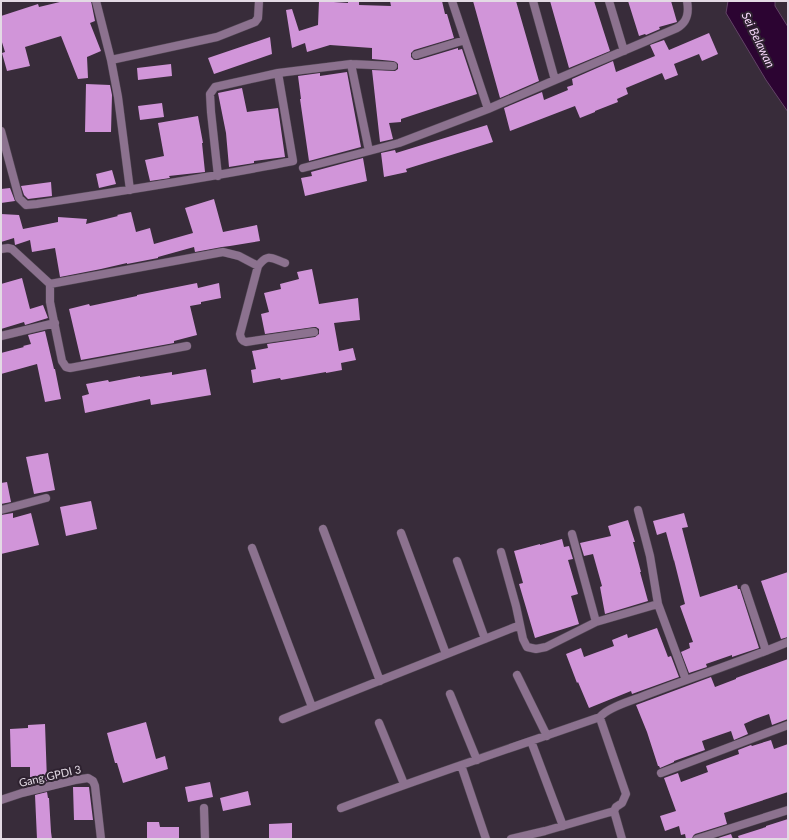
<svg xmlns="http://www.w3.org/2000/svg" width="789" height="840" viewBox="0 0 789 840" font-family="Lato,sans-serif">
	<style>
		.water { fill: #2c0432; stroke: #634467 }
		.building { fill: #d195d9 }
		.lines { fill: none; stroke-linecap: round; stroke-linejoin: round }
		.minor-casing { stroke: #534855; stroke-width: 9 }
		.minor { stroke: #8c728f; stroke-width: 8 }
		.labels { text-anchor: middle; stroke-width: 4; stroke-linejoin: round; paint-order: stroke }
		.street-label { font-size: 11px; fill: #e3dae4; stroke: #2e2230 }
		.water-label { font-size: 12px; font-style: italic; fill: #f7d8fb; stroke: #2e2230 }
	</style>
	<rect width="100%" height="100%" fill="#382c3a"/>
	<path class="water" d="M 728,1 L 775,1 L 775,6 L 788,27 L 788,112 L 766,80 L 726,13 Z"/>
	<path class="building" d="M 64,1 L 91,1 L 95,21 L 90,23 L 101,51 L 87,57 L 88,78 L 78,79 L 61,36 L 25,47 L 30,66 L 7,71 L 2,53 L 5,52 L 1,39 L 1,16 L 38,4 L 39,7 Z
		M 319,1 L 348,3 L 348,1 L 359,1 L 359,5 L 391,6 L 390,1 L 442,1 L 445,14 L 447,14 L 454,38 L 414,50 L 411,53 L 411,57 L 414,60 L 418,60 L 458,48 L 458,50 L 462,49 L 477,94 L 401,119 L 401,122 L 389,123 L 393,139 L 380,142 L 372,70 L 395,71 L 398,69 L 398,64 L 396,62 L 393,61 L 372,59 L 372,48 L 330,45 L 307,52 L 305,43 L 292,48 L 286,10 L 292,9 L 299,31 L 318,25 Z
		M 473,1 L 516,1 L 539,81 L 500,98 Z
		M 550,1 L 594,1 L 610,51 L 569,68 Z
		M 628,1 L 671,1 L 677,22 L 659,27 L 660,29 L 646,35 L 645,34 L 639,36 Z
		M 709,33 L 718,54 L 702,61 L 699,54 L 674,64 L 678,75 L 665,80 L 662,73 L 626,88 L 628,94 L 617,99 L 618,102 L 595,111 L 595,112 L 580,118 L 575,106 L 510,131 L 504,108 L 542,92 L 544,100 L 568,90 L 567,87 L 573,85 L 572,79 L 613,61 L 616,72 L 655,56 L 650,45 L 664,40 L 669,50 Z
		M 270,37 L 272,54 L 214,74 L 208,58 Z
		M 171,64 L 172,76 L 138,80 L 137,68 Z
		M 347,72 L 361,147 L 309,161 L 300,99 L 301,99 L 298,76 L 320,73 L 320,76 Z
		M 86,84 L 110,85 L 112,95 L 111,132 L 85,132 Z
		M 242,88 L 247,112 L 278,108 L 285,157 L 254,161 L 254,163 L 229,167 L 226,133 L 218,93 Z
		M 162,103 L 164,117 L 140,120 L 138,106 Z
		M 198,116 L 203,143 L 202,143 L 205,172 L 169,176 L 170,178 L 150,181 L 145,160 L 164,156 L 158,123 Z
		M 487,125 L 493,142 L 406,169 L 407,172 L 384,177 L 381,153 L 395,150 L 396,153 Z
		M 363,158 L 367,181 L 305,196 L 301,178 L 312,176 L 311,172 Z
		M 112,170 L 116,184 L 99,188 L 96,174 Z
		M 51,182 L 52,196 L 28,199 L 24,195 L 21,186 Z
		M 10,188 L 15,201 L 1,203 L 1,189 Z
		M 214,199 L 223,232 L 257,225 L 260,241 L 230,246 L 222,247 L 195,252 L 194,247 L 158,257 L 158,258 L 127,264 L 127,263 L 101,269 L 60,277 L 55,248 L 32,252 L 30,240 L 15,245 L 14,238 L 1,242 L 1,214 L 19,215 L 23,229 L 58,222 L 58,217 L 87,219 L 86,224 L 118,216 L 117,215 L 131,212 L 136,232 L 150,228 L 154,244 L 193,233 L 185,208 Z
		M 312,269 L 319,304 L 358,298 L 360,320 L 334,323 L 339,351 L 353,348 L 356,360 L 341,363 L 342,370 L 326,373 L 326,372 L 281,380 L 280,378 L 253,383 L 251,370 L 256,369 L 252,351 L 268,348 L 267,344 L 315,337 L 319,334 L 319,329 L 316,327 L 314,327 L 265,334 L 261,314 L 269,312 L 264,293 L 281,289 L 280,284 L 299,279 L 297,272 Z
		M 22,278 L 30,309 L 43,305 L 48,318 L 25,325 L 24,322 L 1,329 L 1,284 Z
		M 197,283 L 198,288 L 219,283 L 221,298 L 201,302 L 201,304 L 190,306 L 197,335 L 174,341 L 174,343 L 81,360 L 69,309 L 89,304 L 90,306 L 137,296 L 137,295 Z
		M 45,331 L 54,369 L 55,369 L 61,399 L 45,402 L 37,364 L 1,374 L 1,353 L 24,347 L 23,346 L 31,344 L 28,335 Z
		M 206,369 L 211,395 L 151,405 L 150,399 L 85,413 L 82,396 L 89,394 L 86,384 L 108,380 L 109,382 L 140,376 L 140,377 L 172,372 L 172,375 Z
		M 48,453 L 55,490 L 34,494 L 26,457 Z
		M 7,482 L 11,502 L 1,504 L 1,483 Z
		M 91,501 L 97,529 L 66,536 L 60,507 Z
		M 13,513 L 13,518 L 31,513 L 39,545 L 1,554 L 1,515 Z
		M 684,513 L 688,527 L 682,528 L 700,597 L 737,585 L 738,589 L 740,589 L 759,648 L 732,657 L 732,655 L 706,664 L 707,667 L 689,673 L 681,652 L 690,648 L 689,643 L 693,642 L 680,606 L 685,604 L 674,560 L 674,561 L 666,532 L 657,535 L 653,521 Z
		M 628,520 L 635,542 L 633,542 L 641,572 L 640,572 L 648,601 L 605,614 L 600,587 L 602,586 L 593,554 L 584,556 L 580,543 L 611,536 L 608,526 Z
		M 562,539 L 564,547 L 569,546 L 573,559 L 568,560 L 578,594 L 571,596 L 579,624 L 535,638 L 519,584 L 523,583 L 514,551 L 540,544 L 540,545 Z
		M 788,572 L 788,637 L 781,639 L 761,581 Z
		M 657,628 L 668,657 L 671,656 L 679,677 L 632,694 L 631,691 L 589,708 L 578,682 L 577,683 L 566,654 L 581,648 L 584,657 L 614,646 L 612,640 L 627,634 L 628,638 Z
		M 788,659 L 788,719 L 772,725 L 769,714 L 755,719 L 744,724 L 748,734 L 734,740 L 731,731 L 702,741 L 705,750 L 674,761 L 674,762 L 660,768 L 659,766 L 658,766 L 647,732 L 636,705 L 711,677 L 715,687 L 736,679 L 736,678 Z
		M 146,722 L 156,759 L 165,756 L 168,769 L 123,783 L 117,763 L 115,763 L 107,733 Z
		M 45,724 L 47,781 L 34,784 L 34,778 L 30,778 L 30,767 L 11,767 L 10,729 L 28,728 L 28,725 Z
		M 771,740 L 774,749 L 788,744 L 788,792 L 724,813 L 727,824 L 695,834 L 693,836 L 692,839 L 686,839 L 685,834 L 681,835 L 679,826 L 665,831 L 660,816 L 676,811 L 664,778 L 678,773 L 681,782 L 708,772 L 706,766 L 739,754 L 738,750 L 751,745 L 752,746 Z
		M 210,782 L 213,797 L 188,802 L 185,787 Z
		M 73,787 L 89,787 L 93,820 L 74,820 Z
		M 248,791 L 251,805 L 223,811 L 220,798 Z
		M 47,792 L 48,798 L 49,798 L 51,832 L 52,839 L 37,839 L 35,795 Z
		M 788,819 L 788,839 L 739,839 L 738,836 L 766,827 L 766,826 Z
		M 147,822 L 159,822 L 160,827 L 179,827 L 179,839 L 147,839 Z
		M 292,823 L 292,839 L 269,839 L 269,824 Z
		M 731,834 L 733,839 L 715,839 Z"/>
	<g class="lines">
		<defs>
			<path id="minor" d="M 96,1 L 111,60 L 118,97 L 130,190
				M 452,1 L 488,109
				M 533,1 L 555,80
				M 609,1 L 624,51
				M 416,55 L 465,40
				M 111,60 L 217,37 L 255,22 L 258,18 L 259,1
				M 351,64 L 393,66
				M 1,131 L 19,198 L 26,205 L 37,204 C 122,191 208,178 293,161 L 278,73
				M 369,151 L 399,143 L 488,109 L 555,80 L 677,28 C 688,22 689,12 687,1
				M 218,176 L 211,112 L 210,94 L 215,87 L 278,73 L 351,64 L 369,151 L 303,168
				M 1,249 L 8,248 L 12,249 L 50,284 L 50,302 L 62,361 L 66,367 L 70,368 L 187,346
				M 285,263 C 271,258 268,253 258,266 L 240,334 C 241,339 242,341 246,342 L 314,332
				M 50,284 L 223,252 L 239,256 L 258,266
				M 1,336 L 55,323
				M 1,510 L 46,498
				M 323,529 L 380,681
				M 401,533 L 446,654
				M 572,534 L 596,622
				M 252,548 L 312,707
				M 501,552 L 516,606 L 523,639 L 527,647 L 536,649 L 546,647 L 596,622 L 658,604 L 650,556 L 638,510
				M 457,561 L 485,639
				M 745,588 L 766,651
				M 658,604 L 686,680
				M 517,675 L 547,736
				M 450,694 L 477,760
				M 283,719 L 520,625
				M 379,723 L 404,784
				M 531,741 L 563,826
				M 461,765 L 486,839
				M 661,773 L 788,725
				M 1,800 L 22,793 L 75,780 L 88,778 L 93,781 L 95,786 L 101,839
				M 204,808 L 205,839
				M 341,808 C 427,776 514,747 600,717
				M 511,839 L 545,831 L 614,811
				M 622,839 L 614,811 L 616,807 L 622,803 L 626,794 L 601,721 L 600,717 C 607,708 630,701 641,697 C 690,678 740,662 788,642
				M 697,839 L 788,810"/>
		</defs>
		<use href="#minor" class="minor-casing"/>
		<use href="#minor" class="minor"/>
	</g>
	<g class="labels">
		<g class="street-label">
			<text transform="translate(50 776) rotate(-13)" y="4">Gang GPDI 3</text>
		</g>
		<g class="water-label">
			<text transform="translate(758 40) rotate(64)" y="4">Sei Belawan</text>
		</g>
	</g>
	<rect width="789" height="840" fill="none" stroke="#e3dae4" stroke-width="4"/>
</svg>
